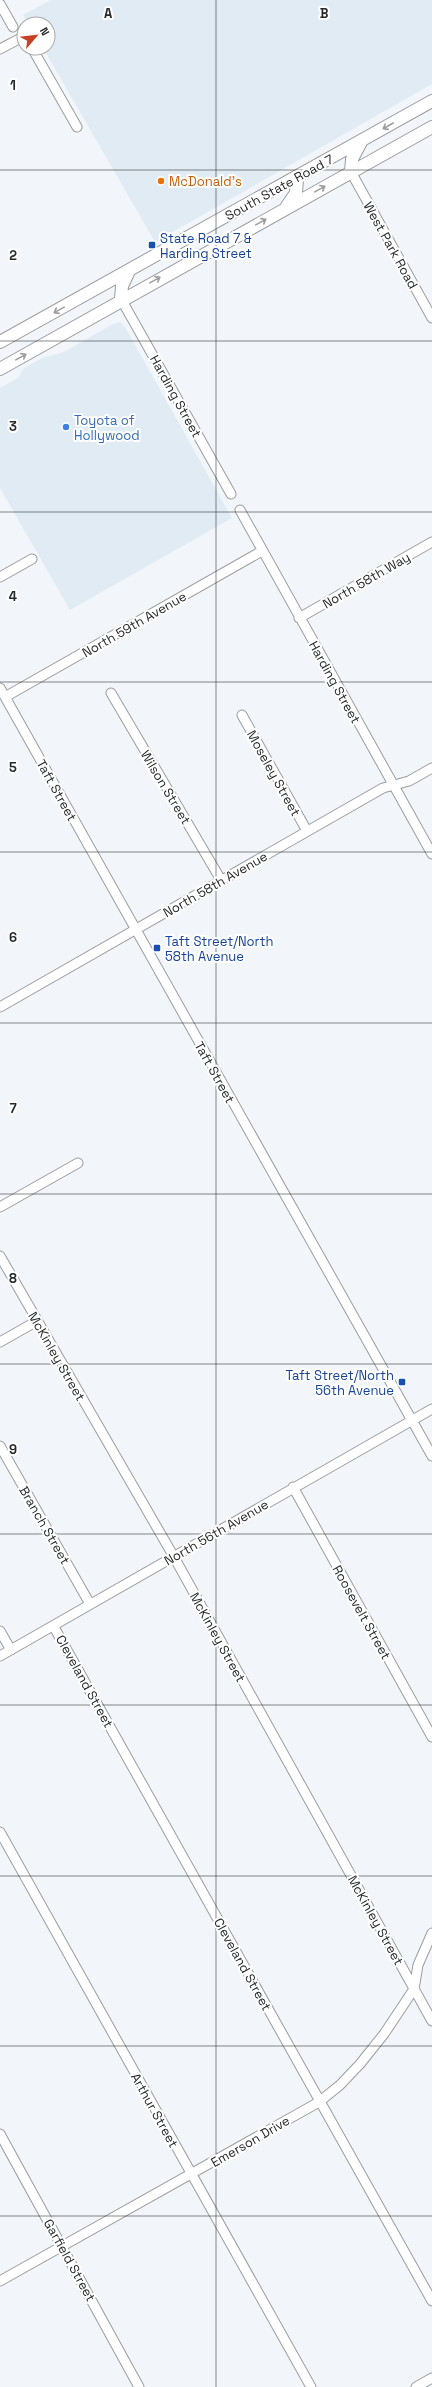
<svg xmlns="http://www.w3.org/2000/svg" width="432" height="2387" viewBox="0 0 432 2387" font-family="'Space Grotesk',sans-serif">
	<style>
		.built { fill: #e1ebf4 }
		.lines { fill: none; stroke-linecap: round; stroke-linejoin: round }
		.minor-casing { stroke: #999da0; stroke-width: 11 }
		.major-casing { stroke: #999da0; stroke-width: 14 }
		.minor { stroke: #fff; stroke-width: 9 }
		.major { stroke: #fff; stroke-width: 12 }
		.oneway { stroke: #9d9e9f }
		.grid { fill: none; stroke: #262829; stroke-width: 1; stroke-opacity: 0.55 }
		.food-dot { fill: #e8710a; stroke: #fff; stroke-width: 1.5 }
		.transit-dot { fill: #1a4fb4; stroke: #fff; stroke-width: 1.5 }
		.shop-dot { fill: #3f7fe0; stroke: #fff; stroke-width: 1.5 }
		.labels { text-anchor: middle; stroke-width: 4; stroke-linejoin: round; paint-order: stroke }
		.food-label { font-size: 13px; fill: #c56008; stroke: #fff; text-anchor: start }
		.street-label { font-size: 13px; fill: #262829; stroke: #fff }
		.transit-label { font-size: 13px; fill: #164399; stroke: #fff; text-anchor: start }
		.shop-label { font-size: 13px; fill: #366cbe; stroke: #fff; text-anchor: start }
		.grid-label { font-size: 13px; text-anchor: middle; font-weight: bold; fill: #262829; stroke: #fff; stroke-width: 4; stroke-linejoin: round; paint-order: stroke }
	</style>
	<rect width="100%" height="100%" fill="#f2f6fa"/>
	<path class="built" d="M 51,0 L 432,0 L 432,84 L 155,242 L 43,48 L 48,48 L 48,24 L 29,24 L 23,15 Z
		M 120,322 L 125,327 L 232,518 L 70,610 L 0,488 L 0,388 L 19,377 L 23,369 L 42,358 L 64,352 L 113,324 Z"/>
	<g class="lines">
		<defs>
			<path id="minor" d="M 0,4 L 13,27
				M 32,48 L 77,127
				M 0,49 L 21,38 L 24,39
				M 351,172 L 432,318
				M 121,299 L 231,494
				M 240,510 L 432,854
				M 0,577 L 32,559
				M 299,618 L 432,542
				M 0,688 L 432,1456
				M 111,693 L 221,880
				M 5,697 L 262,551
				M 242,715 L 307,831
				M 0,1007 L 383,788 L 409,781 L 432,768
				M 0,1207 L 78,1163
				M 0,1256 L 174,1557 L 432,2021
				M 0,1342 L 37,1321
				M 0,1446 L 90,1604
				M 293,1487 L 432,1737
				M 54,1627 L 432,2301
				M 0,1631 L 11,1650
				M 0,1656 L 432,1409
				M 0,1832 L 311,2387
				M 0,2134 L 139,2387
				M 0,2281 L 319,2102 L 340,2085 L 360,2064 L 384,2034 L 414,1989 L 418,1965 L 432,1933
				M 416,2387 L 432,2378"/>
			<path id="major" d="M 351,172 L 352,159 L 361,142
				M 287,206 L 296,193 L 297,178
				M 121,299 L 122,286 L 129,271
				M 0,342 L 432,101
				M 0,369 L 432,127"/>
		</defs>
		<use href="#minor" class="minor-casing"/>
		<use href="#major" class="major-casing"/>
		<use href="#minor" class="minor"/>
		<use href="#major" class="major"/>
	</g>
	<defs><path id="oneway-shaft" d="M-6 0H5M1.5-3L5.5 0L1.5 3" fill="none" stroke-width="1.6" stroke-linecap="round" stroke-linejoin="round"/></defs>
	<g class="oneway">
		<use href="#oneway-shaft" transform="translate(388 126) rotate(150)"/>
		<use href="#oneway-shaft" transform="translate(320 189) rotate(-29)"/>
		<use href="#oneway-shaft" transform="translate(261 222) rotate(-29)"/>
		<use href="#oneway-shaft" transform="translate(155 280) rotate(-29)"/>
		<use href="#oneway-shaft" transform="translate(59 310) rotate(151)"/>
		<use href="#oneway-shaft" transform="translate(21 357) rotate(-29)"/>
	</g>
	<path class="grid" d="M 216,0 L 216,2387M 0,170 L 432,170M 0,341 L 432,341M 0,512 L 432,512M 0,682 L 432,682M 0,852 L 432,852M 0,1023 L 432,1023M 0,1194 L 432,1194M 0,1364 L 432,1364M 0,1534 L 432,1534M 0,1705 L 432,1705M 0,1876 L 432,1876M 0,2046 L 432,2046M 0,2216 L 432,2216"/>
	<circle class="food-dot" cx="161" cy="181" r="4"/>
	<g class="transit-dot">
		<rect x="148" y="241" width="8" height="8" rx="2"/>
		<rect x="153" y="944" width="8" height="8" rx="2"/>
		<rect x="398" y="1378" width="8" height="8" rx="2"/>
	</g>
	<circle class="shop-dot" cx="66" cy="427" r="4"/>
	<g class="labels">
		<g class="food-label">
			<text x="169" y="186">McDonald's</text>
		</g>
		<g class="street-label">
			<text transform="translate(279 187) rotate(-29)" y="5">South State Road 7</text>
			<text transform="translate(391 245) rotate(61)" y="5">West Park Road</text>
			<text transform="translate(176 396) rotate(61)" y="5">Harding Street</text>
			<text transform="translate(366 580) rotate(-30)" y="5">North 58th Way</text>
			<text transform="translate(134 624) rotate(-30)" y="5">North 59th Avenue</text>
			<text transform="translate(335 682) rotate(61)" y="5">Harding Street</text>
			<text transform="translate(274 773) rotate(61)" y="5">Moseley Street</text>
			<text transform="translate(166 787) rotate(59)" y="5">Wilson Street</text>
			<text transform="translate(57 790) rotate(61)" y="5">Taft Street</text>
			<text transform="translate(215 884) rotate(-30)" y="5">North 58th Avenue</text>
			<text transform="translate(215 1072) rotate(61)" y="5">Taft Street</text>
			<text transform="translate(57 1356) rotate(60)" y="5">McKinley Street</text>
			<text transform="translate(45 1525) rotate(60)" y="5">Branch Street</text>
			<text transform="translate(216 1532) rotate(-30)" y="5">North 56th Avenue</text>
			<text transform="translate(362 1612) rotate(61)" y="5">Roosevelt Street</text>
			<text transform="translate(218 1637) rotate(61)" y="5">McKinley Street</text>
			<text transform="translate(85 1681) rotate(61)" y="5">Cleveland Street</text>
			<text transform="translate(376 1920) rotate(61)" y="5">McKinley Street</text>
			<text transform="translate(243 1964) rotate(61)" y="5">Cleveland Street</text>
			<text transform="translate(155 2110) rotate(61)" y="5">Arthur Street</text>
			<text transform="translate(250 2141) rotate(-30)" y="5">Emerson Drive</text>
			<text transform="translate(70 2260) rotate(61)" y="5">Garfield Street</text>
		</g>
		<g class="transit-label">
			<text x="160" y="243">State Road 7 &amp;<tspan x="160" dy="15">Harding Street</tspan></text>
			<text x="165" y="946">Taft Street/North<tspan x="165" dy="15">58th Avenue</tspan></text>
			<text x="394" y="1380" text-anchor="end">Taft Street/North<tspan x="394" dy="15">56th Avenue</tspan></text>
		</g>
		<g class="shop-label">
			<text x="74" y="425">Toyota of<tspan x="74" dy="15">Hollywood</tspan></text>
		</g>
	</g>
	<g class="grid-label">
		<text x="108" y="18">A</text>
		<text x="324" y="18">B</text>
		<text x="13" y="90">1</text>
		<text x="13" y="260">2</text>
		<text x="13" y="431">3</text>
		<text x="13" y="601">4</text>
		<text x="13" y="772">5</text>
		<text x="13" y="942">6</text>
		<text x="13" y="1113">7</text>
		<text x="13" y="1283">8</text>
		<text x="13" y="1454">9</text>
	</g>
	<g transform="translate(36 36) rotate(62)"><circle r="19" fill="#ffffff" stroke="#a8a9a9"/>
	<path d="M0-3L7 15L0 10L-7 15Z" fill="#ca4024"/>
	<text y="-6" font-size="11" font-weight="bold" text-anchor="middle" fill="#262829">N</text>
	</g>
</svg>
